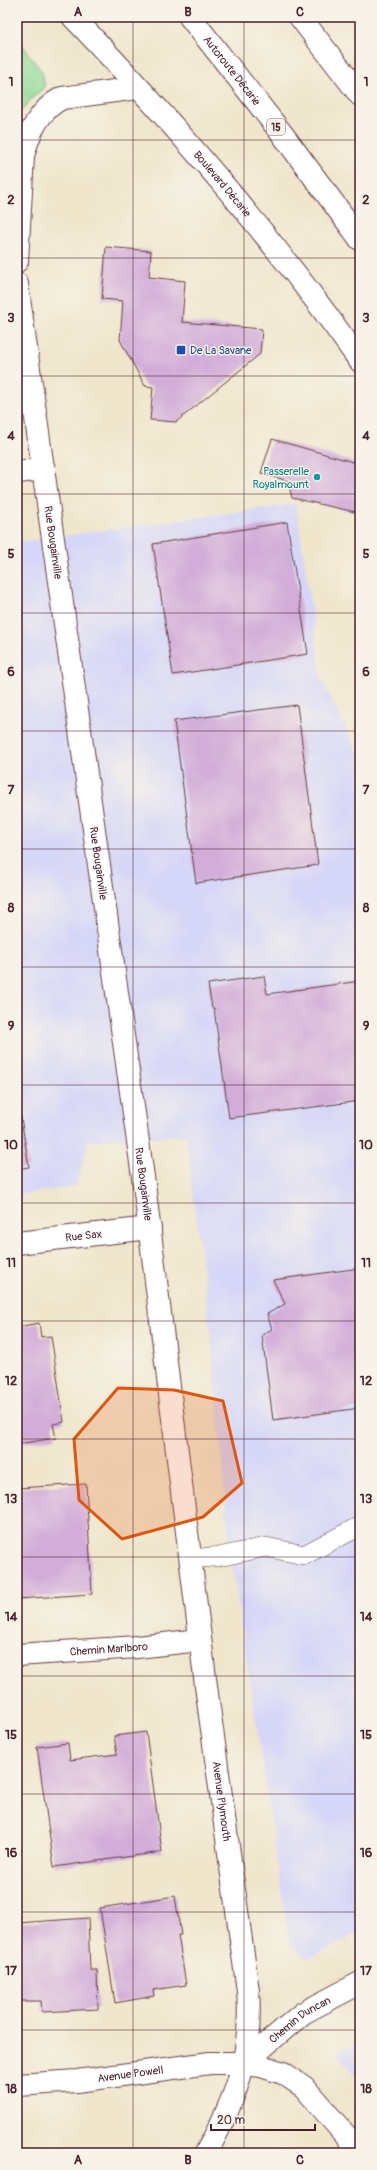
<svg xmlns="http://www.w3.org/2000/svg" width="377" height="2170" viewBox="0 0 377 2170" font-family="Pangolin,sans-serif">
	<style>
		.built { fill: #d6d7f8 }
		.green { fill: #8fda97; stroke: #6c7c61 }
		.building { fill: #d3add9 }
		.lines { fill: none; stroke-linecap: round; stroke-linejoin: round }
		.service-casing { stroke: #633d43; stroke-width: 20 }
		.minor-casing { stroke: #633d43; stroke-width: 24 }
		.secondary-casing { stroke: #633d43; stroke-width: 24 }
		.motorway-casing { stroke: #633d43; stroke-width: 24 }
		.service { stroke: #fff; stroke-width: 19 }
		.minor { stroke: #fff; stroke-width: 22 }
		.secondary { stroke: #fff; stroke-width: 22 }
		.motorway { stroke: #fff; stroke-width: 22 }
		.marked { fill: #e0560e; fill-opacity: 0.2; stroke: #e0560e; stroke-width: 3; stroke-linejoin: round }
		.grid { fill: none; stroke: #4a1f2b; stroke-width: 1; stroke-opacity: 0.55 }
		.transit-dot { fill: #1a4fb4; stroke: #f7f3e8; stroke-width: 1.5 }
		.culture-dot { fill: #0f9aa8; stroke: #f7f3e8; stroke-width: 1.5 }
		.labels { text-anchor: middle; stroke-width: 3; stroke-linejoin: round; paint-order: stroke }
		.shield { fill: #f7f3e8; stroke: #7e5f64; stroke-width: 1 }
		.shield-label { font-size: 10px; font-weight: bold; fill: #4a1f2b }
		.street-label { font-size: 11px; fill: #4a1f2b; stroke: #f7f3e8 }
		.transit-label { font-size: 11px; fill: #164399; stroke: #f7f3e8; text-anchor: start }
		.culture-label { font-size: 11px; fill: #0d838f; stroke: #f7f3e8; text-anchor: end }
		.neatline { fill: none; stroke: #4a1f2b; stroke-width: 1.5 }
		.grid-label { font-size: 13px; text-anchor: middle; font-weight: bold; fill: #4a1f2b }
	</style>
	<rect width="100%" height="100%" fill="#f7f3e8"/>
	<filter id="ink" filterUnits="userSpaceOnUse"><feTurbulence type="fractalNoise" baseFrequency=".025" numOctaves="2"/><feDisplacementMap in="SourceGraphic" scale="8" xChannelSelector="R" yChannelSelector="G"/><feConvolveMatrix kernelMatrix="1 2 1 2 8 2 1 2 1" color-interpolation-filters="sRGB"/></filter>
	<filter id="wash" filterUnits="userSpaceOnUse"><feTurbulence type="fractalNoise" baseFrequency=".012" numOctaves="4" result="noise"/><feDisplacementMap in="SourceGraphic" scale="16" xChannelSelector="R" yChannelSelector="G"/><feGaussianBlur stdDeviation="0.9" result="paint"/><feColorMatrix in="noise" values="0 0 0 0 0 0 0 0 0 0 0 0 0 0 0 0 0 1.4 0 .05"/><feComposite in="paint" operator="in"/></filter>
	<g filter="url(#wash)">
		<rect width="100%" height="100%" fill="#efe6cc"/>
		<path class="built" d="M 296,504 L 322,680 L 360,757 L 360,1932 L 308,1959 L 289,1942 L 230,1550 L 211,1337 L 186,1135 L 89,1141 L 76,1186 L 17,1195 L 17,542 Z
			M 360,2041 L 360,2080 L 337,2053 Z"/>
		<path class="green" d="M 17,38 L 42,72 L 45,87 L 31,99 L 17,116 Z"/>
		<g id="blocks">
			<path class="building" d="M 106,247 L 151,251 L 149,277 L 185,281 L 182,322 L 262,329 L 260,354 L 176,422 L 150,420 L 153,387 L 145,386 L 120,340 L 123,301 L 102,299 Z
				M 272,439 L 360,464 L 360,513 L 292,498 L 288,481 L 261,473 Z
				M 287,522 L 308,654 L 173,675 L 153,544 Z
				M 297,705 L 318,865 L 196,883 L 174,721 Z
				M 264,976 L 267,994 L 360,981 L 360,1101 L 229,1118 L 214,1008 L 212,1008 L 208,984 Z
				M 17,1094 L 29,1167 L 17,1169 Z
				M 360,1268 L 360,1408 L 273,1420 L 262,1335 L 272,1329 L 267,1314 L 285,1304 L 273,1280 Z
				M 39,1323 L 41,1337 L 51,1336 L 64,1422 L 53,1424 L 56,1438 L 17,1444 L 17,1327 Z
				M 86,1484 L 92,1594 L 17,1599 L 17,1488 Z
				M 146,1732 L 162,1852 L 54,1867 L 37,1747 L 68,1743 L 70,1760 L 117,1754 L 114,1736 Z
				M 175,1896 L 181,1935 L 178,1935 L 186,1985 L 153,1990 L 154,1996 L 115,2003 L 100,1908 Z
				M 88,1918 L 90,1970 L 97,1970 L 98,2009 L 42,2012 L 41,2001 L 17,2001 L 17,1923 Z"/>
		</g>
	</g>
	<g filter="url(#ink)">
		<use href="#blocks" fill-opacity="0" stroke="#633d43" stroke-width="1"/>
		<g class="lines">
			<defs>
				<path id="service" d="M 190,1559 L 223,1556 L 266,1547 L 304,1555 L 360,1526"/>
				<g id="minor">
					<path d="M 17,261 L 23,156 C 29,132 39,110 62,98 L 138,88"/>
					<path id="s1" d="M 17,284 L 144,1184 L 206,1686 L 248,1991 C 253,2054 236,2099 206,2153"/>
					<path d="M 17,472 L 44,469"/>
					<path id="s2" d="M 17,1243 L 150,1228"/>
					<path id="s3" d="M 17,1655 L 137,1647 L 200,1640"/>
					<path id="s4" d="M 244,2063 L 303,2013 L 360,1983"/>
					<path id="s5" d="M 17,2085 L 77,2081 L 210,2063 L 238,2063 L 261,2066 L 283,2073 L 304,2087 L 360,2152"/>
				</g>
				<g id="secondary">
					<path id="s6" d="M 73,17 C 176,125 274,239 360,361"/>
				</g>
				<g id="motorway">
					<path id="s7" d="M 190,17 L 283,135 L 360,239"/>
					<path d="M 300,17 L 360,95"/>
				</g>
			</defs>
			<use href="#service" class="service-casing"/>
			<use href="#minor" class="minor-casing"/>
			<use href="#secondary" class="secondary-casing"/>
			<use href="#motorway" class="motorway-casing"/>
			<use href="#service" class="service"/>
			<use href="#minor" class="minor"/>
			<use href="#secondary" class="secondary"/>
			<use href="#motorway" class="motorway"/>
		</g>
	</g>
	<path class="marked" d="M 118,1388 L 174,1390 L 223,1401 L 242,1483 L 203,1517 L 122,1539 L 79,1500 L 74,1439 Z"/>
	<path class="grid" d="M 133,17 L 133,2153M 244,17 L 244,2153M 17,140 L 360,140M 17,258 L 360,258M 17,376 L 360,376M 17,494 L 360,494M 17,613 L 360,613M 17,731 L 360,731M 17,849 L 360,849M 17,967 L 360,967M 17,1085 L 360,1085M 17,1203 L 360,1203M 17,1321 L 360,1321M 17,1439 L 360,1439M 17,1557 L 360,1557M 17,1676 L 360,1676M 17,1794 L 360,1794M 17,1912 L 360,1912M 17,2030 L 360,2030"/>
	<rect class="transit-dot" x="176" y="345" width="10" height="10" rx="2"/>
	<circle class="culture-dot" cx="317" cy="477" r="4"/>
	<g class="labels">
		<rect class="shield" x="267" y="119" width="18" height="16" rx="3"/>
		<g class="shield-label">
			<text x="276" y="131">15</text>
		</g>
		<g class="street-label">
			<text dy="4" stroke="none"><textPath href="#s7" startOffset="68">Autoroute Décarie</textPath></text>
			<text dy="4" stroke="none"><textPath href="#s6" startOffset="224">Boulevard Décarie</textPath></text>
			<text dy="4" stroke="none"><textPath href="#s1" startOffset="261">Rue Bougainville</textPath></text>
			<text dy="4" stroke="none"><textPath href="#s1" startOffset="585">Rue Bougainville</textPath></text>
			<text dy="4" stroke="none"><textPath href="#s1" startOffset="909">Rue Bougainville</textPath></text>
			<text dy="4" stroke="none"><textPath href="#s2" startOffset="67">Rue Sax</textPath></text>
			<text dy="4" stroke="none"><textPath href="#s3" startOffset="92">Chemin Marlboro</textPath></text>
			<text dy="4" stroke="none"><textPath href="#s1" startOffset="1531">Avenue Plymouth</textPath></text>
			<text dy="4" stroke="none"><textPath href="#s4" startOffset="71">Chemin Duncan</textPath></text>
			<text dy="4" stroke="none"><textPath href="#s5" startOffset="114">Avenue Powell</textPath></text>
		</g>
		<g class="transit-label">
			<text x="190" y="354">De La Savane</text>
		</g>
		<g class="culture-label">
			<text x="309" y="475">Passerelle<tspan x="309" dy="13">Royalmount</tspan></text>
		</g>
	</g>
	<rect width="377" height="2170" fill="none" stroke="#f7f3e8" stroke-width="44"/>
	<path d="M211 2124v6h104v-6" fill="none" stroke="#4a1f2b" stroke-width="2"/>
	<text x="217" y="2124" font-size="12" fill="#4a1f2b" stroke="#f7f3e8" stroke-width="3" paint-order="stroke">20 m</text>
	<rect x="22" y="22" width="333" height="2126" class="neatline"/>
	<g class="grid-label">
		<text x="78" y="16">A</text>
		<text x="188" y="16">B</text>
		<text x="300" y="16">C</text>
		<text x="11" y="86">1</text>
		<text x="366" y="86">1</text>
		<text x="11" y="204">2</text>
		<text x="366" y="204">2</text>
		<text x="11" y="322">3</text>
		<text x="366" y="322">3</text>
		<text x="11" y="440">4</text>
		<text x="366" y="440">4</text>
		<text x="11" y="558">5</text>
		<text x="366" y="558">5</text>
		<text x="11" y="676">6</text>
		<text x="366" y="676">6</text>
		<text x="11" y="794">7</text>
		<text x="366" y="794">7</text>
		<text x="11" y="912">8</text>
		<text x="366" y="912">8</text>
		<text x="11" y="1030">9</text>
		<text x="366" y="1030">9</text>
		<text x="11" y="1149">10</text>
		<text x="366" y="1149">10</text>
		<text x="11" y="1267">11</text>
		<text x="366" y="1267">11</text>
		<text x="11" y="1385">12</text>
		<text x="366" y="1385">12</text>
		<text x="11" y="1503">13</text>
		<text x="366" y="1503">13</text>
		<text x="11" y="1621">14</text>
		<text x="366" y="1621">14</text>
		<text x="11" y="1739">15</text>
		<text x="366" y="1739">15</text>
		<text x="11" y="1857">16</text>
		<text x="366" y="1857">16</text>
		<text x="11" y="1975">17</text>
		<text x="366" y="1975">17</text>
		<text x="11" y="2093">18</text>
		<text x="366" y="2093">18</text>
		<text x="78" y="2164">A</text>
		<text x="188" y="2164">B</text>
		<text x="300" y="2164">C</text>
	</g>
</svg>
